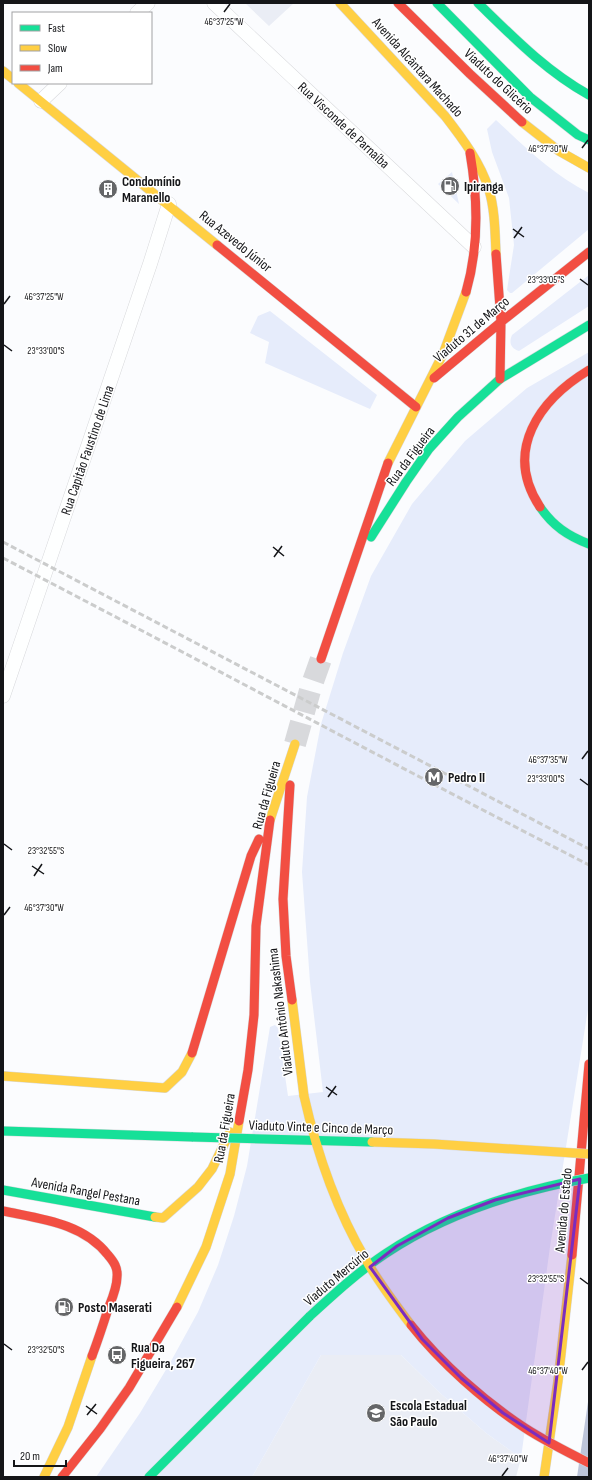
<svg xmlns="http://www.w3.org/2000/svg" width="592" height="1480" viewBox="0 0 592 1480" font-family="'Sofia Sans Condensed',sans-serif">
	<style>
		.built { fill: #eaedf5 }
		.green { fill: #e6ecfb }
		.water { fill: #bdc5da }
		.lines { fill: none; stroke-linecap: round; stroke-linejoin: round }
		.primary-tunnel { stroke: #d8d9dc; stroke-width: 22; stroke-dasharray: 22 11; stroke-linecap: butt }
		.street-casing { stroke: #d8d9dc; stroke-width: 15 }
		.fast-casing { stroke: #d8d9dc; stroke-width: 10 }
		.slow-casing { stroke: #d8d9dc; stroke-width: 10 }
		.jam-casing { stroke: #d8d9dc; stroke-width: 10 }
		.street { stroke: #feffff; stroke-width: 14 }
		.fast { stroke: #16e098; stroke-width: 9 }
		.slow { stroke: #ffcf43; stroke-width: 9 }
		.jam { stroke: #f24e42; stroke-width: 9 }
		.rail { stroke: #cbcccc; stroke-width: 3; stroke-dasharray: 6 3; stroke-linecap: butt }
		.fast-bridge-casing { stroke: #d8d9dc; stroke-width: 10; stroke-linecap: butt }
		.slow-bridge-casing { stroke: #d8d9dc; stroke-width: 10; stroke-linecap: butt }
		.jam-bridge-casing { stroke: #d8d9dc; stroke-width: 10; stroke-linecap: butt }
		.fast-bridge { stroke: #16e098; stroke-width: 9 }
		.slow-bridge { stroke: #ffcf43; stroke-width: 9 }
		.jam-bridge { stroke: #f24e42; stroke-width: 9 }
		.marked { fill: #7b2cbf; fill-opacity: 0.2; stroke: #7b2cbf; stroke-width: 3; stroke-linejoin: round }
		.ticks { fill: none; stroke: #141518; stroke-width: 1.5 }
		.labels { text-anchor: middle; stroke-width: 3; stroke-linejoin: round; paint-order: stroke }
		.street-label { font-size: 14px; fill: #141518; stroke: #fff }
		.poi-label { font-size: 14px; font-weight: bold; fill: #141518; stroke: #fff; text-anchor: start }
		.ticks-label { font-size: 10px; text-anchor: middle; fill: #141518; stroke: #fff; stroke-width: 3; stroke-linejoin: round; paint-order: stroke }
	</style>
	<rect width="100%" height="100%" fill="#fbfcfe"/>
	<path class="built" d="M 245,3 L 294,3 L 269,26 Z
		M 321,1355 L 401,1355 L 440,1393 L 486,1433 L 521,1458 L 516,1477 L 252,1477 Z"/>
	<path class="green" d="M 496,120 C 525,147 553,175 589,193 L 589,229 L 512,293 L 510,293 L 507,290 L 514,245 L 509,198 L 492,152 L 487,129 Z
		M 452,172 L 459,204 L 438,184 Z
		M 589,275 L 589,306 L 519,351 C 510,348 509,342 512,335 Z
		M 270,311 L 377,395 L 370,409 L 265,363 L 269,342 L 250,333 L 258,316 Z
		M 589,352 L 589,1003 L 550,1247 L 521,1458 L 486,1433 L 440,1393 L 401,1355 L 321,1355 L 252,1477 L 96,1477 L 140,1413 L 170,1363 L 198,1312 L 218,1265 L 234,1216 L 247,1166 L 270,1027 L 275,1025 L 278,1028 L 288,1096 L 323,1092 L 310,982 L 302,872 L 307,797 L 321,724 L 343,653 L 371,576 L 412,504 L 465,441 L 527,388 Z"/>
	<path class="water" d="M 589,1395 L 589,1477 L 577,1477 Z"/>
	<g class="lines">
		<path class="primary-tunnel" d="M 295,744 L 311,687 L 321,659"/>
		<defs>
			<path id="street" d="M 214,3 L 474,247
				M 137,13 L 148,3
				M 41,101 L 60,83
				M 3,696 L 150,264 L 169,204"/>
			<path id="fast" d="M 437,3 L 530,97 L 578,135 L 589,140
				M 478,3 C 513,37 546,71 589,95
				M 540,507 C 553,526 568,536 589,544
				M 371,537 L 406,482 L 429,449 L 458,417 L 500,379 L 589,325
				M 3,1131 L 193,1137
				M 3,1190 L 155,1217
				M 149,1477 L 310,1316"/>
			<path id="slow" d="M 340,3 L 445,116 C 462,138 481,163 489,190 C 495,210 495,233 496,254
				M 3,71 L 13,79
				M 18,83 L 217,245
				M 522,122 L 559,151 L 589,168
				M 388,463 L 443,354 L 466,292
				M 270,820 L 295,744
				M 292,1000 L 304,1096
				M 3,1076 L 165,1088 L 182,1072 L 192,1053
				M 155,1217 L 163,1218 L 198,1187 L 212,1169 L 230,1132
				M 177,1307 L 206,1247 L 230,1174 L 239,1121
				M 44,1477 L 68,1427 L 92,1356
				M 544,1477 L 558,1381 L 572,1255"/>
			<path id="jam" d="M 398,3 L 470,74 L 522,122
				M 217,245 L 416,407
				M 496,254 L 501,322 L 500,379
				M 466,292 C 479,247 478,199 470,153
				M 434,378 L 501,322 L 589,252
				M 540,507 C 503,451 539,400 589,370
				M 321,659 L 388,463
				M 290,785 L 283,899 L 286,956 L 292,1000
				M 192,1053 L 251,856 L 259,839
				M 239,1121 L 248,1070 L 254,1015 L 256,926 L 270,820
				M 3,1211 C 41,1219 83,1223 108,1255 C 114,1262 118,1268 117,1277 C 117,1288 112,1299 108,1309 C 103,1325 98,1340 92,1356
				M 572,1255 L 589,1064
				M 62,1477 L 100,1429 L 129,1388 L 177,1307"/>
		</defs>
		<use href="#street" class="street-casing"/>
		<use href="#fast" class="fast-casing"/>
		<use href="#slow" class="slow-casing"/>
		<use href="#jam" class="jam-casing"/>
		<use href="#street" class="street"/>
		<use href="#fast" class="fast"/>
		<use href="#slow" class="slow"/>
		<use href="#jam" class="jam"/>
		<path class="rail" d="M 3,542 L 589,849
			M 3,558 C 199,660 393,764 589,865"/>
		<defs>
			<path id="fast-bridge" d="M 193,1137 L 372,1142
				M 310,1316 C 334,1294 358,1272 385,1254 C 446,1213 517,1191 589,1178"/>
			<path id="slow-bridge" d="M 304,1096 C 317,1154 336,1209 366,1260 C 379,1283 395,1304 411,1325
				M 372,1142 L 434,1144 L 589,1154"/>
			<path id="jam-bridge" d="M 411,1325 C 441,1363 484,1401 525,1428 C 545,1441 567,1452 589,1463"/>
		</defs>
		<use href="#fast-bridge" class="fast-bridge-casing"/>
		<use href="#slow-bridge" class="slow-bridge-casing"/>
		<use href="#jam-bridge" class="jam-bridge-casing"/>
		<use href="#fast-bridge" class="fast-bridge"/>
		<use href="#slow-bridge" class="slow-bridge"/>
		<use href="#jam-bridge" class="jam-bridge"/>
	</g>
	<path class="marked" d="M 580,1179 L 549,1443 L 503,1413 L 461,1378 L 422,1339 L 370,1267 L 397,1246 L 448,1218 L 495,1200 Z"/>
	<path class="ticks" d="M 224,12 L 230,4M 582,148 L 588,140M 513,229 L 524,237M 514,238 L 522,227M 580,279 L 588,285M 4,304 L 10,296M 4,345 L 12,351M 273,547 L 284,556M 274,557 L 282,546M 582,759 L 588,751M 580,779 L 588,785M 4,844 L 12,850M 32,866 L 44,874M 34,876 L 42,864M 4,915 L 10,907M 326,1087 L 337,1095M 328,1097 L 336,1086M 580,1278 L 588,1284M 4,1344 L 12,1350M 582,1370 L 588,1362M 86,1406 L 97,1414M 87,1415 L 96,1404M 502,1476 L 508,1468"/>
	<defs>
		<symbol id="fuel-disc" viewBox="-11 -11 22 22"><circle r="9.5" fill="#656668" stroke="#fff"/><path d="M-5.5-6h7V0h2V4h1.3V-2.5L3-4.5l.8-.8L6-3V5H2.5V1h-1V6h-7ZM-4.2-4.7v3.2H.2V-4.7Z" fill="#fff"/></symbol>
		<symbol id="building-disc" viewBox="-11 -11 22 22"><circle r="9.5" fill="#656668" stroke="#fff"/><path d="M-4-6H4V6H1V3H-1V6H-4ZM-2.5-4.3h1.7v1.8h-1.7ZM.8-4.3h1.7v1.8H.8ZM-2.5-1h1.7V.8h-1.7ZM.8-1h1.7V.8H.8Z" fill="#fff"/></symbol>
		<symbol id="metro-disc" viewBox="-11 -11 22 22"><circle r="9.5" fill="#656668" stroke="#fff"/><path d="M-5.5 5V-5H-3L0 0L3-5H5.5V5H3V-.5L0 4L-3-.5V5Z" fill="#fff"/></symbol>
		<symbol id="bus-disc" viewBox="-11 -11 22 22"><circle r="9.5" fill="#656668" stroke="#fff"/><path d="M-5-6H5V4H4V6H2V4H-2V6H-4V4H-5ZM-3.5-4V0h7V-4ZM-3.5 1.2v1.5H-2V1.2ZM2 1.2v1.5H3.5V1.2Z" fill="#fff"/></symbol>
		<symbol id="school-disc" viewBox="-11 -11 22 22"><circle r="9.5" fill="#656668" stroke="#fff"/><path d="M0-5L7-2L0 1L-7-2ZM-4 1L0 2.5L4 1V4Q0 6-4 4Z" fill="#fff"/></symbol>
	</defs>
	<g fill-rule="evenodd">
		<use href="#fuel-disc" x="439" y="175" width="22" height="22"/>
		<use href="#building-disc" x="97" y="178" width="22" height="22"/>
		<use href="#metro-disc" x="423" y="766" width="22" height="22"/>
		<use href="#fuel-disc" x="53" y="1296" width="22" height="22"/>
		<use href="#bus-disc" x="106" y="1344" width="22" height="22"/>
		<use href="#school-disc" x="365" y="1402" width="22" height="22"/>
	</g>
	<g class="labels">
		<g class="street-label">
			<text transform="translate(418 67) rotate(48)" y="5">Avenida Alcântara Machado</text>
			<text transform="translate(499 81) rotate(43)" y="5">Viaduto do Glicério</text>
			<text transform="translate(344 125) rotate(43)" y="5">Rua Visconde de Parnaíba</text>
			<text transform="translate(236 241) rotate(39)" y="5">Rua Azevedo Júnior</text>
			<text transform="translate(471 329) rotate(-40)" y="5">Viaduto 31 de Março</text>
			<text transform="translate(87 450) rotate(-71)" y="5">Rua Capitão Faustino de Lima</text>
			<text transform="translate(410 456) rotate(-53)" y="5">Rua da Figueira</text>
			<text transform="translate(266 795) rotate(-74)" y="5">Rua da Figueira</text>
			<text transform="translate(280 1012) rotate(-97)" y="5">Viaduto Antônio Nakashima</text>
			<text transform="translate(321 1127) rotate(2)" y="5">Viaduto Vinte e Cinco de Março</text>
			<text transform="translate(224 1128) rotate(-80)" y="5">Rua da Figueira</text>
			<text transform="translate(86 1191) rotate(10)" y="5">Avenida Rangel Pestana</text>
			<text transform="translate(563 1210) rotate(-85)" y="5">Avenida do Estado</text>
			<text transform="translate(336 1277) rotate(-40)" y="5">Viaduto Mercúrio</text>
		</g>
		<g class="poi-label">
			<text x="122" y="186">Condomínio<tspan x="122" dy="16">Maranello</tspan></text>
			<text x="464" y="191">Ipiranga</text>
			<text x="448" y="782">Pedro II</text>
			<text x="78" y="1312">Posto Maserati</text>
			<text x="131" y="1352">Rua Da<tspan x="131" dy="16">Figueira, 267</tspan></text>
			<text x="390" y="1410">Escola Estadual<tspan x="390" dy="16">São Paulo</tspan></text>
		</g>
	</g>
	<g class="ticks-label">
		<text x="224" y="25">46°37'25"W</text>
		<text x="548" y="152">46°37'30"W</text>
		<text x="546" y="283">23°33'05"S</text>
		<text x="44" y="300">46°37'25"W</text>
		<text x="46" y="354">23°33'00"S</text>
		<text x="548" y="763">46°37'35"W</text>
		<text x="546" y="782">23°33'00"S</text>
		<text x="46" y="854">23°32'55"S</text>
		<text x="44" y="911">46°37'30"W</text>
		<text x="546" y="1282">23°32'55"S</text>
		<text x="46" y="1353">23°32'50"S</text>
		<text x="548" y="1374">46°37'40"W</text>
		<text x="508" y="1462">46°37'40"W</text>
	</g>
	<rect width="592" height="1480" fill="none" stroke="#141518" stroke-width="8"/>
	<rect x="12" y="12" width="140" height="72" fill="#ffffff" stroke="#a1a1a3"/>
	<rect x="20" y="25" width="20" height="6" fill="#16e098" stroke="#a1a1a3"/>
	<text x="48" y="32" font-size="12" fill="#141518">Fast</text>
	<rect x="20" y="45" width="20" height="6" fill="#ffcf43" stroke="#a1a1a3"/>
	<text x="48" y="52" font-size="12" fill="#141518">Slow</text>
	<rect x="20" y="65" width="20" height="6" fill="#f24e42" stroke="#a1a1a3"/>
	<text x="48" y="72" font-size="12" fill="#141518">Jam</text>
	<path d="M14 1460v6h52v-6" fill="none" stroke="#141518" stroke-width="2"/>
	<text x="20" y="1460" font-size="12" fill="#141518" stroke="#ffffff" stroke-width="3" paint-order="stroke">20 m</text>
</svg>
